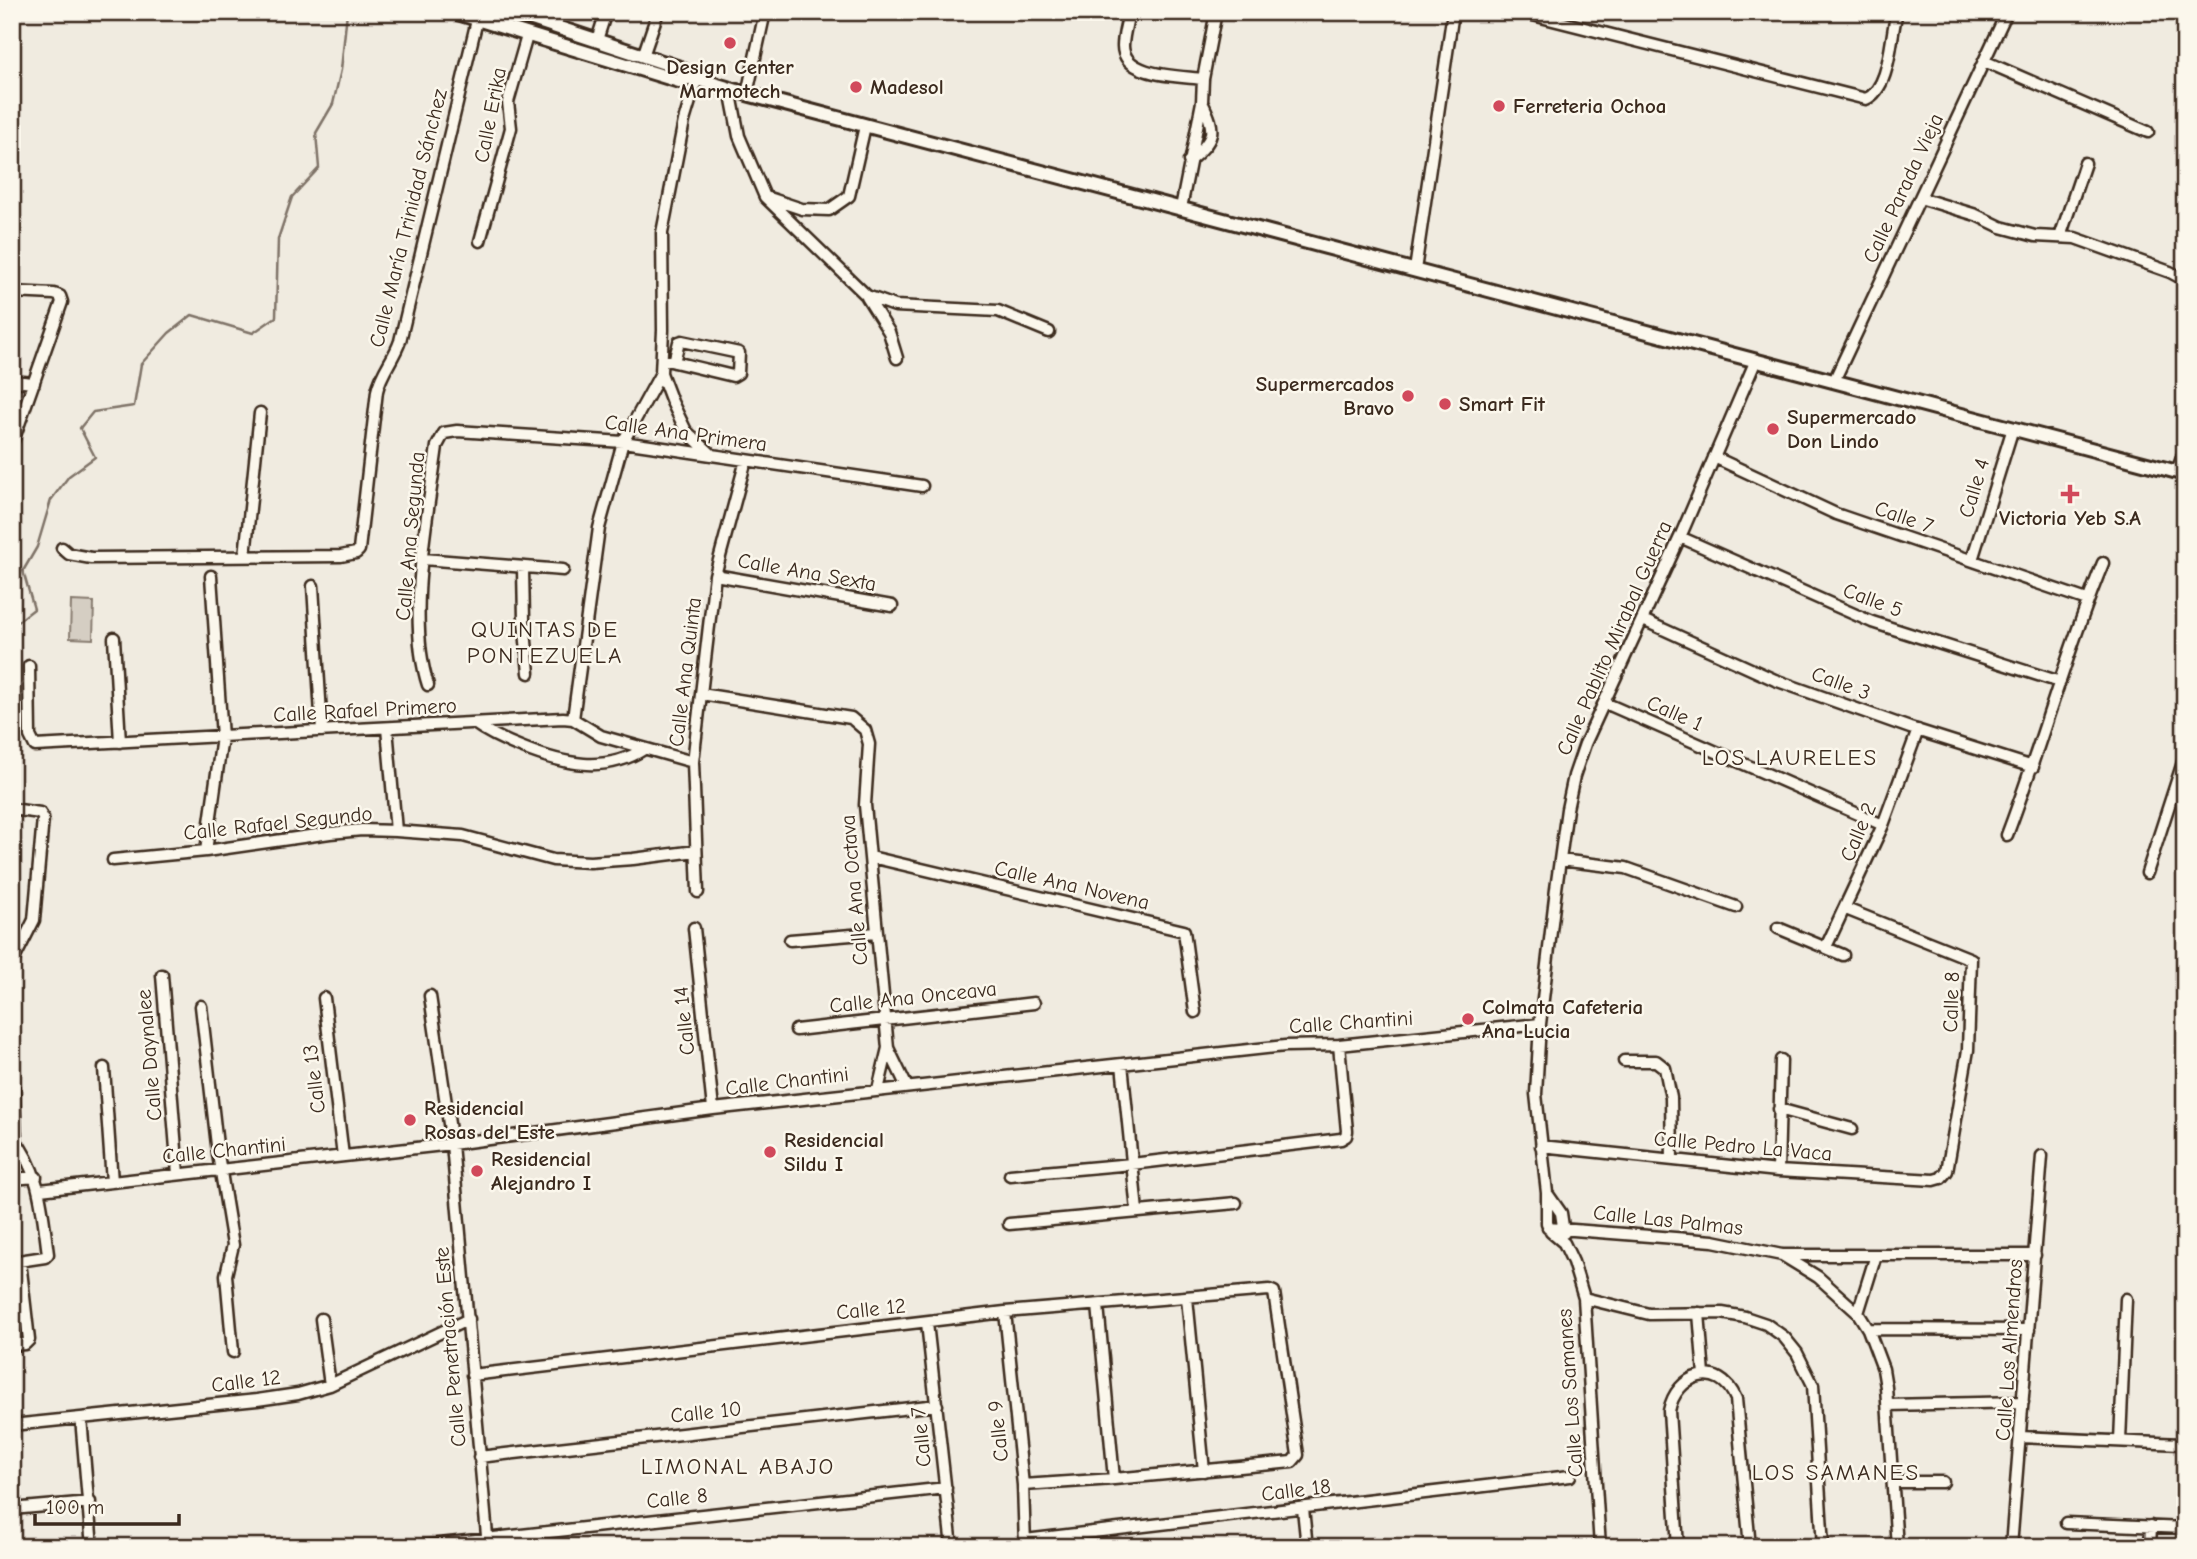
<svg xmlns="http://www.w3.org/2000/svg" width="2197" height="1559" viewBox="0 0 2197 1559" font-family="'Comic Neue',sans-serif">
	<style>
		.green { fill: #d5cec3; stroke: #887c70; stroke-width: 2 }
		.lines { fill: none; stroke-linecap: round; stroke-linejoin: round }
		.stream { stroke: #7f7367; stroke-width: 2.5 }
		.minor-casing { stroke: #3b2a1e; stroke-width: 15 }
		.major-casing { stroke: #3b2a1e; stroke-width: 18 }
		.minor { stroke: #fbf7ec; stroke-width: 10 }
		.major { stroke: #fbf7ec; stroke-width: 12 }
		.poi-dot { fill: #d1495b; stroke: #fbf7ec; stroke-width: 2.5 }
		.labels { text-anchor: middle; stroke-width: 5; stroke-linejoin: round; paint-order: stroke }
		.poi-label { font-size: 21px; font-weight: bold; fill: #3b2a1e; stroke: #fbf7ec; text-anchor: start }
		.street-label { font-size: 21px; fill: #3b2a1e; stroke: #fbf7ec }
		.neighbourhood-label { font-size: 23px; letter-spacing: 2px; fill: #3b2a1e; stroke: #fbf7ec }
	</style>
	<rect width="100%" height="100%" fill="#f0ebe0"/>
	<filter id="ink" filterUnits="userSpaceOnUse"><feTurbulence type="fractalNoise" baseFrequency=".0143" numOctaves="2"/><feDisplacementMap in="SourceGraphic" scale="14" xChannelSelector="R" yChannelSelector="G"/><feConvolveMatrix kernelMatrix="1 2 1 2 8 2 1 2 1" color-interpolation-filters="sRGB"/></filter>
	<g filter="url(#ink)">
		<path class="green" d="M 71,601 L 94,602 L 93,639 L 70,638 Z"/>
		<g class="lines">
			<path class="stream" d="M 12,626 L 34,609 L 23,571 L 37,547 L 51,500 L 69,476 L 95,457 L 80,428 L 93,412 L 134,406 L 141,364 L 169,333 L 192,315 L 253,333 L 276,317 L 278,239 L 292,197 L 319,168 L 316,133 L 333,104 L 341,70 L 347,12"/>
			<defs>
				<path id="minor" d="M 1129,12 C 1127,23 1123,35 1123,46 C 1123,77 1180,76 1203,79
					M 1521,12 L 1866,99 C 1891,88 1890,37 1897,12
					M 1992,12 L 2004,19
					M 597,40 L 606,12
					M 643,56 L 658,12
					M 1984,61 L 2148,132
					M 730,89 L 739,136 L 765,197 L 867,296 L 895,306 L 998,311 L 1049,332
					M 747,94 L 765,12
					M 1189,161 C 1215,139 1217,132 1202,102
					M 769,198 L 802,209 L 829,210 L 849,196 L 865,126
					M 1920,198 L 1976,215 L 2001,227 L 2035,236 L 2075,238 L 2170,272 L 2185,280
					M 1181,208 L 1202,102 L 1203,79 L 1216,12
					M 2060,237 L 2085,163
					M 480,241 L 511,128 L 508,102 L 527,36
					M 1415,270 L 1453,12
					M 12,292 L 54,294 L 60,296 L 62,302 L 12,444
					M 867,297 L 889,332 L 897,358
					M 662,359 L 733,376 L 738,373 L 739,353 L 682,341 L 679,342 L 674,362
					M 661,373 L 672,402 L 686,431 L 711,454
					M 12,381 L 34,383
					M 1834,381 L 2007,12
					M 1714,457 L 1836,514 L 2087,600
					M 2177,472 L 2185,449
					M 1680,537 L 1872,622 L 2060,682
					M 62,548 L 69,554 L 91,558 L 341,556 L 356,553 L 359,550 L 377,391 C 381,372 394,359 400,341 L 479,12
					M 245,556 L 260,413
					M 423,559 L 563,570
					M 1972,560 L 2013,428
					M 523,569 L 524,620 L 529,673
					M 715,575 L 892,606
					M 313,586 L 322,731
					M 1643,620 L 1775,680 L 1910,728 L 2033,767
					M 114,638 L 120,742
					M 29,666 L 30,736 L 35,746 L 563,718 L 573,719 L 601,736 L 693,762
					M 428,685 C 406,617 428,516 437,446 L 444,433 L 457,431 L 623,442 L 922,486
					M 701,694 L 851,718 L 865,730 L 869,744 L 865,805 L 888,1048 L 878,1090
					M 1605,703 L 1883,825
					M 573,719 L 599,528 L 623,442 L 661,373 L 663,330 L 662,233 L 684,121 L 697,78
					M 474,723 C 489,734 505,741 523,748 C 563,764 605,774 644,749
					M 387,728 L 396,831
					M 12,809 L 40,813 L 43,818 L 34,920 L 12,963
					M 2007,835 C 2041,746 2066,652 2103,563
					M 206,851 L 222,737 L 211,576
					M 871,857 L 1184,931 L 1195,1012
					M 113,860 L 206,851 L 330,833 L 362,830 L 396,831 L 463,836 L 553,860 L 590,862 L 633,859 L 696,851
					M 1560,860 L 1626,868 L 1736,907
					M 2147,873 L 2185,756
					M 698,892 L 693,762 L 715,575 L 746,460
					M 694,928 L 713,1109
					M 1778,928 L 1843,955
					M 790,940 L 876,933
					M 1826,947 L 1883,825 L 1918,730
					M 162,975 L 178,1174
					M 430,996 L 452,1144 L 488,1547
					M 324,998 L 343,1156
					M 201,1006 L 218,1154 L 233,1245 L 226,1275 L 233,1352
					M 796,1030 L 1034,1003
					M 888,1048 L 907,1087
					M 12,1051 L 16,1140
					M 1624,1061 L 1656,1061 L 1665,1068 L 1671,1098 L 1672,1159
					M 1122,1064 L 1137,1211
					M 104,1068 L 112,1182
					M 1779,1109 L 1852,1129
					M 12,1136 C 41,1172 42,1210 48,1254 L 45,1257 L 12,1262
					M 1541,1146 L 1778,1171 L 1934,1180 L 1941,1178 L 1947,1171 L 1968,1050 L 1971,959 L 1846,909
					M 1778,1171 L 1781,1060
					M 1010,1175 L 1132,1164 L 1341,1139 L 1346,1136 L 1347,1131 L 1339,1045
					M 12,1179 L 36,1177
					M 40,1190 L 452,1144 L 713,1109 L 1285,1046 L 1339,1045 L 1540,1024
					M 1547,1193 L 1561,1213 L 1564,1233
					M 1009,1224 L 1236,1203
					M 1548,1228 L 1713,1241 L 1782,1255 L 1818,1277 L 1858,1313 L 1868,1329 L 1883,1369 L 1886,1387 L 1897,1547
					M 1783,1255 L 2035,1255
					M 1187,1298 L 1204,1471
					M 1584,1298 L 1649,1314 L 1722,1313 L 1745,1317 L 1766,1324 L 1784,1337 L 1797,1353 L 1813,1385 L 1823,1547
					M 1098,1305 L 1114,1479
					M 1005,1312 L 1023,1485 L 1025,1545
					M 1699,1313 L 1704,1375
					M 1858,1313 L 1876,1255
					M 321,1319 L 330,1385
					M 927,1323 L 952,1547
					M 1868,1329 L 2029,1330
					M 12,1345 L 25,1344 L 29,1340 L 20,1261
					M 472,1375 L 1005,1312 L 1269,1290 L 1274,1292 L 1298,1455 L 1292,1462 L 1114,1479 L 1023,1485
					M 1888,1405 L 2023,1402
					M 81,1418 L 92,1547
					M 12,1425 L 257,1400 L 298,1394 L 330,1385 L 469,1319
					M 2021,1437 L 2181,1444
					M 2120,1441 L 2126,1299
					M 479,1457 L 937,1405
					M 1893,1482 L 1943,1482
					M 12,1509 L 90,1502
					M 1303,1509 L 1307,1547
					M 2066,1523 L 2185,1528
					M 1025,1540 L 1570,1476
					M 413,1547 L 946,1488
					M 1600,1547 L 1584,1298 L 1573,1262 L 1564,1243 L 1551,1232 L 1547,1223 L 1547,1193 L 1536,1094 L 1540,1024 L 1556,889 L 1567,809 L 1574,776 L 1585,744 L 1680,537 L 1756,360
					M 1678,1547 L 1669,1411 C 1676,1374 1719,1359 1736,1399 L 1750,1547
					M 2011,1547 L 2042,1156
					M 2150,1547 L 2151,1526"/>
				<path id="major" d="M 454,12 L 679,81 L 691,77
					M 511,12 L 680,68 L 691,77 L 747,94 L 2185,474"/>
			</defs>
			<use href="#minor" class="minor-casing"/>
			<use href="#major" class="major-casing"/>
			<use href="#minor" class="minor"/>
			<use href="#major" class="major"/>
		</g>
	</g>
	<g class="poi-dot">
		<circle cx="730" cy="43" r="7"/>
		<circle cx="856" cy="87" r="7"/>
		<circle cx="1499" cy="106" r="7"/>
		<circle cx="1408" cy="396" r="7"/>
		<circle cx="1445" cy="404" r="7"/>
		<circle cx="1773" cy="429" r="7"/>
		<path d="M2066.5 483.5h7v7h7v7h-7v7h-7v-7h-7v-7h7z"/>
		<circle cx="1468" cy="1019" r="7"/>
		<circle cx="410" cy="1120" r="7"/>
		<circle cx="770" cy="1152" r="7"/>
		<circle cx="477" cy="1171" r="7"/>
	</g>
	<g class="labels">
		<g class="poi-label">
			<text x="730" y="74" text-anchor="middle">Design Center<tspan x="730" dy="24">Marmotech</tspan></text>
			<text x="870" y="94">Madesol</text>
			<text x="1513" y="113">Ferreteria Ochoa</text>
			<text x="1394" y="391" text-anchor="end">Supermercados<tspan x="1394" dy="24">Bravo</tspan></text>
			<text x="1459" y="411">Smart Fit</text>
			<text x="1787" y="424">Supermercado<tspan x="1787" dy="24">Don Lindo</tspan></text>
			<text x="2070" y="525" text-anchor="middle">Victoria Yeb S.A</text>
			<text x="1482" y="1014">Colmata Cafeteria<tspan x="1482" dy="24">Ana Lucia</tspan></text>
			<text x="424" y="1115">Residencial<tspan x="424" dy="24">Rosas del Este</tspan></text>
			<text x="784" y="1147">Residencial<tspan x="784" dy="24">Sildu I</tspan></text>
			<text x="491" y="1166">Residencial<tspan x="491" dy="24">Alejandro I</tspan></text>
		</g>
		<g class="street-label">
			<text transform="translate(490 115) rotate(-79)" y="7">Calle Erika</text>
			<text transform="translate(1903 188) rotate(-65)" y="7">Calle Parada Vieja</text>
			<text transform="translate(408 218) rotate(-76)" y="7">Calle María Trinidad Sánchez</text>
			<text transform="translate(686 433) rotate(8)" y="7">Calle Ana Primera</text>
			<text transform="translate(1974 488) rotate(-73)" y="7">Calle 4</text>
			<text transform="translate(1904 517) rotate(19)" y="7">Calle 7</text>
			<text transform="translate(410 536) rotate(-85)" y="7">Calle Ana Segunda</text>
			<text transform="translate(807 572) rotate(10)" y="7">Calle Ana Sexta</text>
			<text transform="translate(1873 600) rotate(21)" y="7">Calle 5</text>
			<text transform="translate(1614 638) rotate(-66)" y="7">Calle Pablito Mirabal Guerra</text>
			<text transform="translate(685 672) rotate(-83)" y="7">Calle Ana Quinta</text>
			<text transform="translate(1841 683) rotate(20)" y="7">Calle 3</text>
			<text transform="translate(365 710) rotate(-3)" y="7">Calle Rafael Primero</text>
			<text transform="translate(1675 713) rotate(24)" y="7">Calle 1</text>
			<text transform="translate(278 823) rotate(-6)" y="7">Calle Rafael Segundo</text>
			<text transform="translate(1858 832) rotate(-67)" y="7">Calle 2</text>
			<text transform="translate(1072 885) rotate(13)" y="7">Calle Ana Novena</text>
			<text transform="translate(854 890) rotate(-95)" y="7">Calle Ana Octava</text>
			<text transform="translate(913 997) rotate(-6)" y="7">Calle Ana Onceava</text>
			<text transform="translate(1951 1002) rotate(-88)" y="7">Calle 8</text>
			<text transform="translate(684 1021) rotate(-96)" y="7">Calle 14</text>
			<text transform="translate(1351 1022) rotate(-4)" y="7">Calle Chantini</text>
			<text transform="translate(149 1055) rotate(-95)" y="7">Calle Daynalee</text>
			<text transform="translate(314 1079) rotate(-97)" y="7">Calle 13</text>
			<text transform="translate(787 1081) rotate(-7)" y="7">Calle Chantini</text>
			<text transform="translate(1743 1146) rotate(5)" y="7">Calle Pedro La Vaca</text>
			<text transform="translate(224 1150) rotate(-6)" y="7">Calle Chantini</text>
			<text transform="translate(1668 1220) rotate(6)" y="7">Calle Las Palmas</text>
			<text transform="translate(871 1309) rotate(-6)" y="7">Calle 12</text>
			<text transform="translate(450 1347) rotate(-95)" y="7">Calle Penetración Este</text>
			<text transform="translate(2009 1350) rotate(-86)" y="7">Calle Los Almendros</text>
			<text transform="translate(246 1381) rotate(-7)" y="7">Calle 12</text>
			<text transform="translate(1570 1393) rotate(-94)" y="7">Calle Los Samanes</text>
			<text transform="translate(706 1412) rotate(-6)" y="7">Calle 10</text>
			<text transform="translate(998 1431) rotate(-96)" y="7">Calle 9</text>
			<text transform="translate(921 1437) rotate(-96)" y="7">Calle 7</text>
			<text transform="translate(1296 1490) rotate(-7)" y="7">Calle 18</text>
			<text transform="translate(677 1498) rotate(-6)" y="7">Calle 8</text>
		</g>
		<g class="neighbourhood-label">
			<text x="545" y="637">QUINTAS DE<tspan x="545" dy="26">PONTEZUELA</tspan></text>
			<text x="1790" y="765">LOS LAURELES</text>
			<text x="738" y="1474">LIMONAL ABAJO</text>
			<text x="1836" y="1480">LOS SAMANES</text>
		</g>
	</g>
	<rect width="2197" height="1559" fill="none" stroke="#fbf7ec" stroke-width="42"/>
	<rect x="21" y="21" width="2155" height="1517" fill="none" stroke="#3b2a1e" stroke-width="2.5" filter="url(#ink)"/>
	<path d="M35 1514v10h144v-10" fill="none" stroke="#3b2a1e" stroke-width="3.5"/>
	<text x="46" y="1514" font-size="21" fill="#3b2a1e" stroke="#fbf7ec" stroke-width="5" paint-order="stroke">100 m</text>
</svg>
